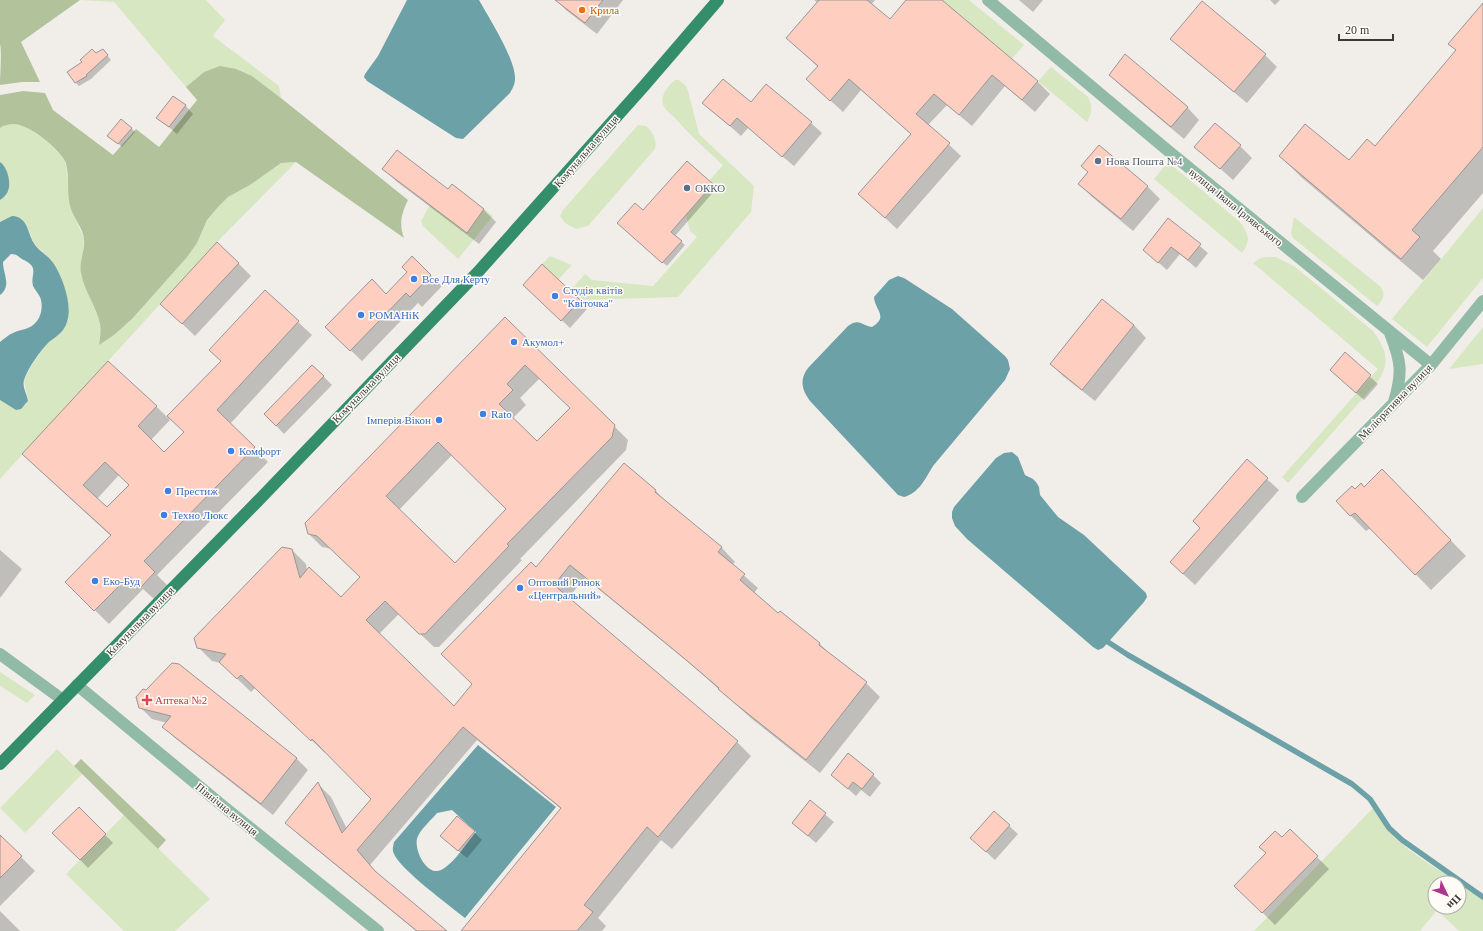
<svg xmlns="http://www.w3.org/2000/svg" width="1483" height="931" viewBox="0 0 1483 931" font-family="Georgia,serif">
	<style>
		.green { fill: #d7e7c1 }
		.forest { fill: #b2c39b }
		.water { fill: #6ba1a7; fill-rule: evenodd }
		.shadow { fill: #0003; fill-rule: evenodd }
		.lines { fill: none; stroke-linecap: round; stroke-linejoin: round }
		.stream { stroke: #6ba1a7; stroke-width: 5.5 }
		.building { fill: #fecec1; stroke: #9a9594; fill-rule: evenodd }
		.minor { stroke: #91baa7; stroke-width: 12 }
		.major { stroke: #348d6b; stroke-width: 12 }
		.food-dot { fill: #e8710a; stroke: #fffcf8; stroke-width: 1.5 }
		.service-dot { fill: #5c6f8a; stroke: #fffcf8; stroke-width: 1.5 }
		.shop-dot { fill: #3f7fe0; stroke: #fffcf8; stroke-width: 1.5 }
		.health-dot { fill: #e0444e; stroke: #fffcf8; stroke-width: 1.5 }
		.labels { text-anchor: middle; stroke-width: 3; stroke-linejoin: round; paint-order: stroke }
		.food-label { font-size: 11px; fill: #c56008; stroke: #fffcf8; text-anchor: start }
		.street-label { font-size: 11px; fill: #3b3938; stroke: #fffcf8 }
		.service-label { font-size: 11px; fill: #4e5e75; stroke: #fffcf8; text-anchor: start }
		.shop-label { font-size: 11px; fill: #366cbe; stroke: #fffcf8; text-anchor: start }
		.health-label { font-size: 11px; fill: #be3a42; stroke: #fffcf8; text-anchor: start }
	</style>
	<rect width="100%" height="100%" fill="#f1eeea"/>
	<path class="green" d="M 80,0 L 206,0 L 225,20 L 213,36 L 279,86 L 281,98 L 252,76 L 204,72 L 186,87 L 114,2 Z
		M 942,0 L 969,0 L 1024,45 L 1012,59 Z
		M 1051,67 L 1088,97 C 1093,107 1092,113 1087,122 L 1038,81 Z
		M 675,80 L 679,80 L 686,86 L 688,91 L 699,134 L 754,186 L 751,212 L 678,297 L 580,300 L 570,291 L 585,274 L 592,280 L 653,286 L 697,237 L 690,231 L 686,215 L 713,185 L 709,181 L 723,165 C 706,150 690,135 675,118 C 671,115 667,111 664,107 C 659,97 668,85 675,80 Z
		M 15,123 L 26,127 L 45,140 L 62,155 L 66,164 L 71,209 L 84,239 L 81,274 L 84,284 L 100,322 L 100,334 L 99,345 L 114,335 L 132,319 L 197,243 L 207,220 L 218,207 L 228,197 L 250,185 L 281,163 L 296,162 L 217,242 L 0,479 L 0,400 L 16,410 L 26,405 L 28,401 L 24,380 L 33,363 L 45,346 L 58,335 L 68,320 L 68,304 L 59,273 L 51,259 L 34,244 L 29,230 L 6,219 L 0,222 L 0,200 C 9,192 12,170 0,162 L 0,128 L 5,125 Z
		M 638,125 L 646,126 C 653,132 657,139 655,149 L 588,226 L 576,229 L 565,223 L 560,216 L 563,210 Z
		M 1168,162 L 1240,222 C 1249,234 1251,241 1242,253 L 1154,179 Z
		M 430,205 L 466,233 L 484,209 L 493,216 L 458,259 L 423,226 L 421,221 Z
		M 1483,208 L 1483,278 L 1427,347 L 1392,319 Z
		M 1294,217 L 1381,287 C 1386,295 1383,300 1377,306 L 1293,238 L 1291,233 Z
		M 550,256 L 572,265 L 558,280 L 542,264 Z
		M 1267,257 L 1276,257 L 1294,266 L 1373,331 C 1385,348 1391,360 1379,380 L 1288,483 L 1282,477 L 1378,369 L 1253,263 L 1261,258 Z
		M 1483,327 L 1483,364 L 1449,369 Z
		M 0,672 L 35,695 L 27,703 L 0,686 Z
		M 57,749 L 82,774 L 25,833 L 0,808 Z
		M 1374,807 C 1380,817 1385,828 1393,836 C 1412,855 1437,868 1459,883 L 1435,883 L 1435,907 L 1459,907 L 1459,883 L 1483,899 L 1483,931 L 1459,931 L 1437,910 L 1420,931 L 1254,931 Z
		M 124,815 L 210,899 L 175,931 L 124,931 L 66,874 Z"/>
	<path class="forest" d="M 0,0 L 80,0 L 21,42 L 40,82 L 22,82 L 0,85 C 0,77 2,50 0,44 Z
		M 220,66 L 236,69 L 252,76 L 281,98 L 408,200 C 401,214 399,224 404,238 L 296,162 L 281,163 L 250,185 L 228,197 L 218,207 L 207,220 L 197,243 L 187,257 L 132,319 L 114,335 L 99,345 C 100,338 101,331 100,324 C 97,308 84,291 81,273 C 79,261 85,251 84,239 C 83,228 74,219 71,209 C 66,194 70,178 66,163 C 61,150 29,124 14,124 C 9,124 4,125 0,128 L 0,95 L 23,91 L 45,93 L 53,110 L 113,155 L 136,129 L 159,147 L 197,100 L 186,87 L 204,72 Z
		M 81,759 L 166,840 L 158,849 L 74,766 Z"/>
	<path class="water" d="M 407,0 L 479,0 C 489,18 516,60 515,79 C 515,85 512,89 510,93 L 463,139 L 456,138 L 367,81 L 364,77 L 365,74 L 378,56 Z
		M 0,162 C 8,167 12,185 7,193 C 5,196 3,198 0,200 Z
		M 12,216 C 29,217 27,234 35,245 C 40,252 48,255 54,264 C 64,280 76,313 63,330 C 59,335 54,338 49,342 C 40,351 28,368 24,380 C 22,387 27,394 28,401 L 21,409 L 16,410 L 0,400 L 0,342 C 4,339 8,335 13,333 C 22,328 29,331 37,321 C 42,315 43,304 40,297 C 38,293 35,290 33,286 C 30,274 40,268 24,260 C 19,258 18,254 11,254 L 3,262 C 3,274 12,286 0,295 L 0,222 Z
		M 898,276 L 904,278 L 952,309 L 1005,356 L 1008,360 L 1010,369 L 1005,380 L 933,466 C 925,479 919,493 904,497 L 898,495 L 810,401 C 802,390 799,380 808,368 L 848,326 C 859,318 861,325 872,327 C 889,316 875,311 874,297 L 889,280 Z
		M 1012,452 L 1018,457 L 1025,475 L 1033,479 L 1036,482 L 1039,487 L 1040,495 L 1058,517 L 1084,535 L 1146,593 L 1147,597 L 1144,602 L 1103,648 L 1098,650 L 1093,647 L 967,539 L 955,526 L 952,518 L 952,512 L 954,507 L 996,458 L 1004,453 Z
		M 478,745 L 556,807 L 465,918 C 450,906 400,869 394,854 C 392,850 393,847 394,842 ZM 452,810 L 476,832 C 467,842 454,864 441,870 C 427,877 412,848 418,836 C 421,829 432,819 437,813 Z"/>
	<path class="shadow" d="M 556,0 L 623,0 L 597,34 L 567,11 Z
		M 814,0 L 875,0 L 871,5 L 890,21 L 907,0 L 941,0 L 1038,82 L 1050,94 L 1035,112 L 1005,86 L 972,126 L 947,105 L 928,125 L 961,156 L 897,229 L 859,194 L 911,134 L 861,90 L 843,112 L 807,79 L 818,67 L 787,38 L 818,3 Z
		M 1019,0 L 1043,0 L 1033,12 Z
		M 1270,0 L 1280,0 L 1275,5 Z
		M 1202,3 L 1265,55 L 1277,67 L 1247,103 L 1184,51 L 1172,39 Z
		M 1483,8 L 1483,193 L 1433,251 L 1441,259 L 1423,280 L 1301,177 L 1280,156 L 1349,162 L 1375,147 L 1457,51 L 1450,44 Z
		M 103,50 L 111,60 L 91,79 L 79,86 L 76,83 L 96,54 Z
		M 1110,75 L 1187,107 L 1199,120 L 1184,139 L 1122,87 Z
		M 704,103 L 751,104 L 811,123 L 822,133 L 794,166 L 748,128 L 741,136 Z
		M 185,105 L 193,114 L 177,134 L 158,118 Z
		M 131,128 L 135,132 L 122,147 L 113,139 Z
		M 1099,146 L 1148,187 L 1160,199 L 1133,231 L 1091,196 L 1079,183 L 1088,172 Z
		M 1240,146 L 1252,158 L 1233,180 L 1196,147 Z
		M 687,162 L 716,189 L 675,236 L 685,245 L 667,266 L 622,227 L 643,211 Z
		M 384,169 L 448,191 L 452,186 L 484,210 L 496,222 L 479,244 L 396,181 Z
		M 1169,220 L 1208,253 L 1196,268 L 1180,254 L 1167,270 L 1144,250 Z
		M 412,257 L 442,286 L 422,307 L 418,303 L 362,361 L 326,327 L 386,295 L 408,272 Z
		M 238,263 L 251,276 L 195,336 L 174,316 Z
		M 542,266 L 587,309 L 570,328 L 533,293 Z
		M 1102,300 L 1134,325 L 1146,338 L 1095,401 L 1063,376 L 1051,364 Z
		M 505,318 L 628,440 L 626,450 L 520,559 L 522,560 L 439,647 L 434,647 L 399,614 L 379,634 L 454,707 L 473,684 L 536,568 L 656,491 L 669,505 L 722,548 L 735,562 L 732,565 L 758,588 L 754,593 L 778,614 L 780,612 L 820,644 L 833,657 L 866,683 L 880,697 L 820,773 L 752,719 L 694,667 L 585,578 L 568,598 L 737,742 L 751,756 L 672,849 L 661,840 L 598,918 L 606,926 L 602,931 L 462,931 L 561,809 L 477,740 L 370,865 L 382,879 L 446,931 L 416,931 L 300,836 L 287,823 L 318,784 L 331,797 L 347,829 L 373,799 L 326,752 L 325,753 L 256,687 L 251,692 L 221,663 L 212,661 L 198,647 L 292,550 L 306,564 L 307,571 L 341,598 L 361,578 L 332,549 L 322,547 L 308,533 ZM 540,378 L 571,408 L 537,443 L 512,419 L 526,405 L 520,398 ZM 452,455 L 508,509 L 455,565 L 399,510 Z
		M 298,322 L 312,335 L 230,424 L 268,462 L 157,575 L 168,586 L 155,600 L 143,589 L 109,624 L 66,582 L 111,536 L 37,468 L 156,406 L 170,420 L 151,440 L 164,454 L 185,432 L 222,361 ZM 119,475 L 130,486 L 107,509 L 97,499 Z
		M 1345,354 L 1378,384 L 1364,400 L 1339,378 Z
		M 313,366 L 332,385 L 284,434 L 265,414 Z
		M 1247,461 L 1279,490 L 1195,585 L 1182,573 Z
		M 1398,486 L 1466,556 L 1431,590 L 1371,528 L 1366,531 L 1351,516 L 1355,490 L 1364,488 Z
		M 0,550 L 22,569 L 0,598 Z
		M 178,665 L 297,759 L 308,770 L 273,815 L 175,738 L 164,727 L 167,723 L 152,719 L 140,707 L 147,691 Z
		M 832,775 L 873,775 L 881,783 L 870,797 L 861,790 L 856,796 Z
		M 810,802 L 834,822 L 816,843 L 793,823 Z
		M 79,808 L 113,843 L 88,868 L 54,833 Z
		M 994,812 L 1018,834 L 995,860 L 971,838 Z
		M 1290,830 L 1329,869 L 1275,925 L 1236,886 Z
		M 474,832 L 482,840 L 467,858 L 450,844 Z
		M 0,836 L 35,871 L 0,906 Z
		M 0,911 L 20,931 L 0,931 Z"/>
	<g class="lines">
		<path class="stream" d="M 1108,642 L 1128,655 L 1352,784 L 1370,799 L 1389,828 L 1402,840 L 1483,897"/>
	</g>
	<path class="building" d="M 555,0 L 603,0 L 585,23 Z
		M 819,0 L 867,0 L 890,19 L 906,0 L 942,0 L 1038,81 L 1022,100 L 992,75 L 959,115 L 934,94 L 916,114 L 950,143 L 885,218 L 858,194 L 911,134 L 849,79 L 830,101 L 806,79 L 818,66 L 786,38 Z
		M 1202,1 L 1266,54 L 1234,92 L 1170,39 Z
		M 1483,3 L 1483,147 L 1412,230 L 1420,237 L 1401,259 L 1279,156 L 1305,124 L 1349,160 L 1367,139 L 1375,146 L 1456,50 L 1448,44 Z
		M 92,49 L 96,53 L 103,49 L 108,55 L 86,75 L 87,76 L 75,83 L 67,72 L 82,62 L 80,60 Z
		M 1125,54 L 1188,107 L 1171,127 L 1109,75 Z
		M 723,79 L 751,102 L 766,84 L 812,122 L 782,157 L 737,118 L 730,126 L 702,103 Z
		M 173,96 L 186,105 L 169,127 L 156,118 Z
		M 121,119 L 132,128 L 118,144 L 107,136 Z
		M 1215,123 L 1241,145 L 1220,169 L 1194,147 Z
		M 1099,145 L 1148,186 L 1121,219 L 1078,184 L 1088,172 L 1081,166 Z
		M 397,150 L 448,189 L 452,184 L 484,209 L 467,233 L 382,169 Z
		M 687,161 L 713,184 L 671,232 L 682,241 L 662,263 L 617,223 L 635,203 L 643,210 Z
		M 1168,218 L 1201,244 L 1188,260 L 1171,247 L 1158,263 L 1143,250 Z
		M 217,242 L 239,263 L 182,324 L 160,304 Z
		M 412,256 L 431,275 L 410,297 L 406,293 L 350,351 L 325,327 L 372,279 L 386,294 L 407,272 L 402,267 Z
		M 542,264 L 580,300 L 561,321 L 523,285 Z
		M 265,290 L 299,321 L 217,410 L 255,447 L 144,561 L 155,572 L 141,587 L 129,576 L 94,611 L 65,582 L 111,535 L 22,454 L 108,361 L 157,406 L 138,426 L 164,452 L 184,432 L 167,416 L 221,361 L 209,350 ZM 105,462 L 129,485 L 107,507 L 83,485 Z
		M 1102,299 L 1134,325 L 1082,390 L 1050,364 Z
		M 505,317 L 615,425 L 612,437 L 507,544 L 509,546 L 425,634 L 419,634 L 385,601 L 366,620 L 454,706 L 472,684 L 441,654 L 531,562 L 536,567 L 624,463 L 656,490 L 655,492 L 722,547 L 718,552 L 745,574 L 740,580 L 778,613 L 780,611 L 820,643 L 819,645 L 867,682 L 806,760 L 737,705 L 718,689 L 719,688 L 679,654 L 570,565 L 554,585 L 738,741 L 658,837 L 647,827 L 584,905 L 593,912 L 577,931 L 461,931 L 561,808 L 463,727 L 357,850 L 375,871 L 447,931 L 417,931 L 285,823 L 318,782 L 342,833 L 371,799 L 312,739 L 311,741 L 241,675 L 237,679 L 219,662 L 226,654 L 197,648 L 194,638 L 282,547 L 292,549 L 300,578 L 309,567 L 341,597 L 360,577 L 317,536 L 308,534 L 305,523 ZM 525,365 L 570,408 L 537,441 L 499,404 L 513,390 L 507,384 ZM 438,442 L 506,509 L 455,563 L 386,496 Z
		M 1345,352 L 1371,375 L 1356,393 L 1330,370 Z
		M 312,365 L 324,376 L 276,426 L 264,414 Z
		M 1247,459 L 1268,478 L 1183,574 L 1170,562 L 1200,528 L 1193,521 Z
		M 1382,469 L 1451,540 L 1415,575 L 1355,513 L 1350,516 L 1336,501 L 1352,486 L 1355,489 L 1361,483 L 1364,487 Z
		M 172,663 L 179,664 L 297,758 L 261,804 L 162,727 L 171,716 L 139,708 L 136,697 L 143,689 L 146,690 Z
		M 848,753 L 874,774 L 862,789 L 853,782 L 848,789 L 831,775 Z
		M 810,800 L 826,813 L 808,836 L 792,823 Z
		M 79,807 L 106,834 L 80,860 L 52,833 Z
		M 994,811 L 1010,825 L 986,852 L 970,838 Z
		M 457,816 L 475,831 L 458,851 L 440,836 Z
		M 1290,829 L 1318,856 L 1262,913 L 1234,886 L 1266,853 L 1259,847 L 1275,831 L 1282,837 Z
		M 0,835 L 22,856 L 0,878 Z"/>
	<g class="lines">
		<path class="minor" d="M 988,0 L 1166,149 L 1431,365
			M 1390,333 C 1401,361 1403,372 1394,402
			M 1302,497 L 1431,365 L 1483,301
			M 0,654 L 63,700
			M 77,685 L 223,806 L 378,931"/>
		<path class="major" d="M 0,764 L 255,504 L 478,272 L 644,86 L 718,0"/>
	</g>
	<circle class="food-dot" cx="582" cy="10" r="4"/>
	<g class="service-dot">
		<circle cx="1098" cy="161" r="4"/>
		<circle cx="687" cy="188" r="4"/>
	</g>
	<g class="shop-dot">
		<circle cx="414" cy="279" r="4"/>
		<circle cx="555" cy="296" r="4"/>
		<circle cx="361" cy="315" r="4"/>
		<circle cx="514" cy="342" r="4"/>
		<circle cx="483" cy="414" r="4"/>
		<circle cx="439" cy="420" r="4"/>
		<circle cx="231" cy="451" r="4"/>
		<circle cx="168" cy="491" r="4"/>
		<circle cx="164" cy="515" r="4"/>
		<circle cx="95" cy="581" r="4"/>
		<circle cx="520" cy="588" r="4"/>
	</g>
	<path class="health-dot" d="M145 694h4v4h4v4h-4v4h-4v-4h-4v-4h4z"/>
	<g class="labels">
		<g class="food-label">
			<text x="590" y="14">Крила</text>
		</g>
		<g class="street-label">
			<text transform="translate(586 151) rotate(-49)" y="4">Комунальна вулиця</text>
			<text transform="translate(1236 207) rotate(39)" y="4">вулиця Івана Ірлявського</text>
			<text transform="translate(366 388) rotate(-46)" y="4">Комунальна вулиця</text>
			<text transform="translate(1395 402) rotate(-46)" y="4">Меліоративна вулиця</text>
			<text transform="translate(140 621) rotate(-46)" y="4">Комунальна вулиця</text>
			<text transform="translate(227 809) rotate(39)" y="4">Північна вулиця</text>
		</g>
		<g class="service-label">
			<text x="1106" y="165">Нова Пошта №4</text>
			<text x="695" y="192">ОККО</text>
		</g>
		<g class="shop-label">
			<text x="422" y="283">Все Для Керту</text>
			<text x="563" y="294">Студія квітів<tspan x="563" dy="13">"Квіточка"</tspan></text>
			<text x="369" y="319">РОМАНіК</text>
			<text x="522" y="346">Акумол+</text>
			<text x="491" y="418">Rato</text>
			<text x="431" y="424" text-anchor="end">Імперія Вікон</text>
			<text x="239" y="455">Комфорт</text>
			<text x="176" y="495">Престиж</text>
			<text x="172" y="519">Техно Люкс</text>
			<text x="103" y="585">Еко-Буд</text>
			<text x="528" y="586">Оптовий Ринок<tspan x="528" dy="13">«Центральний»</tspan></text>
		</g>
		<g class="health-label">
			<text x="155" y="704">Аптека №2</text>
		</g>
	</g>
	<g transform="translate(1447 895) rotate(133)"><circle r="19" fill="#fffcf8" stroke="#b1aeab"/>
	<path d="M0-3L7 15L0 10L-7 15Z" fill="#ad358c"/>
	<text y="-6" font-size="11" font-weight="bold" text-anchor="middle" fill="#3b3938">Пн</text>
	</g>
	<path d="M1339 34v6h54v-6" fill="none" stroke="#3b3938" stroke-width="2"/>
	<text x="1345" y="34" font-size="12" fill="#3b3938" stroke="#fffcf8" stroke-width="3" paint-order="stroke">20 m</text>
</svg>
